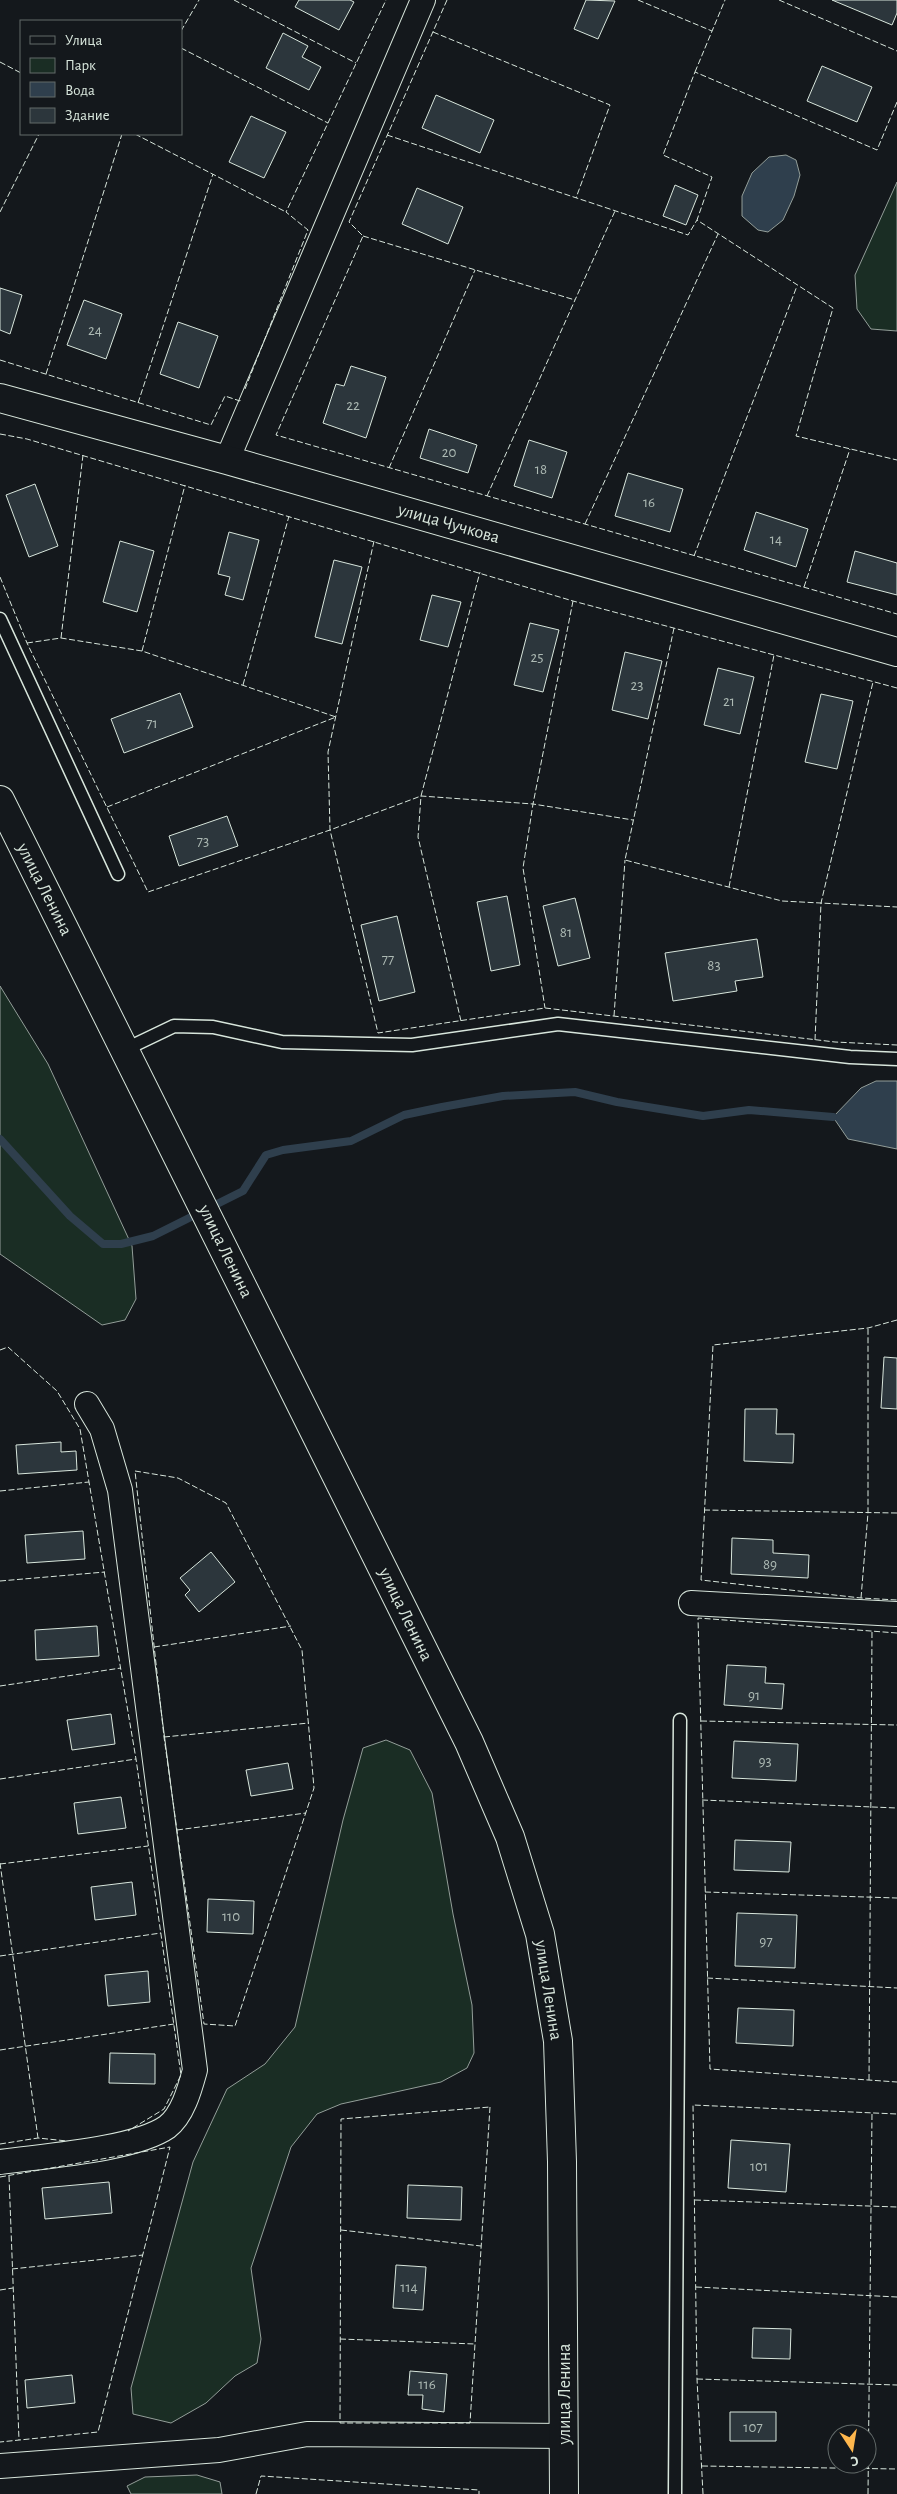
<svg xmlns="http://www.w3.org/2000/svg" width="897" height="2494" viewBox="0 0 897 2494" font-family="'Alegreya Sans',sans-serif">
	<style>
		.green { fill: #1a2d24; stroke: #939e99 }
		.water { fill: #2f3f4d; stroke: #939e99 }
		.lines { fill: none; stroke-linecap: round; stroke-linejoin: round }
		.stream { stroke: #2f3f4d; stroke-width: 8 }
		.building { fill: #2c363c; stroke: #d8e6dc }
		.lane-casing { stroke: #d8e6dc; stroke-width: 15 }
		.street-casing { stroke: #d8e6dc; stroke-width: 26 }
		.secondary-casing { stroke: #d8e6dc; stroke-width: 30 }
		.lane { stroke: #14181c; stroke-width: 12 }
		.street { stroke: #14181c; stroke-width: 24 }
		.secondary { stroke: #14181c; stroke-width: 28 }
		.fence { stroke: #d8e6dc; stroke-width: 1; stroke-dasharray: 6 2.5; stroke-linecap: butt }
		.labels { text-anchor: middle; stroke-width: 4; stroke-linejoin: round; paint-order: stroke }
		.number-label { font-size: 15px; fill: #adbab4 }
		.street-label { font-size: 18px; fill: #d8e6dc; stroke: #14181c }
	</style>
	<rect width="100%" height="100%" fill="#14181c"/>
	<path class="green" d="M 897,182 L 897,331 L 871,329 L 857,309 L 855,275 Z
		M 0,986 L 48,1064 L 132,1246 L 136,1299 L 125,1320 L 102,1325 L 0,1254 Z
		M 386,1740 L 410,1750 L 432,1793 L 453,1914 L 472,2005 L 474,2053 L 467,2068 L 441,2082 L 341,2104 L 317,2114 L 291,2147 L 251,2268 L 261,2339 L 257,2363 L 235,2376 L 206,2403 L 171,2423 L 133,2414 L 131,2388 L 193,2162 L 227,2089 L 265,2064 L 295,2027 L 343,1820 L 363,1748 Z
		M 197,2475 L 220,2482 L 222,2494 L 131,2494 L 127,2486 L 145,2477 Z"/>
	<path class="water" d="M 786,155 L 796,160 L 800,175 L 794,196 L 783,220 L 768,232 L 758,230 L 742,216 L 742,196 L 752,173 L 769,157 Z
		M 876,1081 L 897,1081 L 897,1149 L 848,1139 L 833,1117 L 861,1088 Z"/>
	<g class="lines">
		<path class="stream" d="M 0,1139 L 70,1216 L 103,1244 L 121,1244 L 153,1236 L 243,1191 L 266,1155 L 283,1150 L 351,1141 L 404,1115 L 442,1107 L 503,1096 L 575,1092 L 617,1102 L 703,1116 L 749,1110 L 833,1117"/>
	</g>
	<path class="building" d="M 299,0 L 350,0 L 354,2 L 339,30 L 295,7 Z
		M 586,0 L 615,1 L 598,39 L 574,29 Z
		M 832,0 L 897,0 L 897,13 L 892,25 Z
		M 283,33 L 308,46 L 302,57 L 321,67 L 309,90 L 266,68 Z
		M 822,66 L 872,87 L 857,122 L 807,101 Z
		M 436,95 L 494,120 L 480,153 L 422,128 Z
		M 251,116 L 286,132 L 264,178 L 229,162 Z
		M 675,185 L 698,195 L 686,225 L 663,216 Z
		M 417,188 L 463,207 L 448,244 L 402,224 Z
		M 0,288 L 22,295 L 10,334 L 0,330 Z
		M 84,300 L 122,314 L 106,359 L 67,345 Z
		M 178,322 L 218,336 L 199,388 L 160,374 Z
		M 351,366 L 386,377 L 366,438 L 323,423 L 336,384 L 344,386 Z
		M 429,429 L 477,445 L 468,473 L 420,458 Z
		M 529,440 L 567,452 L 552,498 L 514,486 Z
		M 628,473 L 683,489 L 670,532 L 615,516 Z
		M 35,484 L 58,546 L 29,557 L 6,495 Z
		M 756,512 L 808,529 L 796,567 L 744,550 Z
		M 229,532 L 259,540 L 243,600 L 225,595 L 230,577 L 218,574 Z
		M 120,541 L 154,551 L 137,612 L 103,602 Z
		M 855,551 L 897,563 L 897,595 L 847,582 Z
		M 334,560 L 362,567 L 342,644 L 315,637 Z
		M 432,595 L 461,602 L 448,647 L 420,640 Z
		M 530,623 L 559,630 L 543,692 L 514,685 Z
		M 625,652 L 662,661 L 648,719 L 612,710 Z
		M 718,668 L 754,677 L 740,734 L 704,725 Z
		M 180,693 L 193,727 L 124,753 L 111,719 Z
		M 821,694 L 853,701 L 837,769 L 805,762 Z
		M 227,816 L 238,846 L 179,866 L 169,836 Z
		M 507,896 L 520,965 L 491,971 L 477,902 Z
		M 575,898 L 590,958 L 558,966 L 543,906 Z
		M 397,916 L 415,992 L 379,1001 L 361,925 Z
		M 757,939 L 763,977 L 735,981 L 737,991 L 673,1001 L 665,953 Z
		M 884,1357 L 897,1358 L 897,1409 L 881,1408 Z
		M 745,1409 L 777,1409 L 776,1434 L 794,1434 L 793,1463 L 744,1461 Z
		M 61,1442 L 61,1452 L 76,1451 L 77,1470 L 18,1474 L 16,1445 Z
		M 83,1531 L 85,1559 L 27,1563 L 25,1535 Z
		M 732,1538 L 773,1540 L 773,1553 L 809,1555 L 808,1578 L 731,1574 Z
		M 211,1552 L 235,1582 L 199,1612 L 185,1595 L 190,1590 L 180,1578 Z
		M 97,1626 L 99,1656 L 36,1660 L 35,1630 Z
		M 727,1665 L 766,1667 L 765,1683 L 784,1684 L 782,1709 L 724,1705 Z
		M 111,1714 L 115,1744 L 72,1750 L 67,1720 Z
		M 734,1741 L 798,1744 L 796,1781 L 732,1778 Z
		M 288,1763 L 293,1789 L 251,1796 L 246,1770 Z
		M 121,1797 L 126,1828 L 78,1834 L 74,1803 Z
		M 735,1840 L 791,1842 L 789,1872 L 734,1870 Z
		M 132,1882 L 136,1915 L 95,1920 L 91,1887 Z
		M 208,1899 L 254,1901 L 253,1934 L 207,1932 Z
		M 737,1913 L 797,1915 L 795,1968 L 735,1966 Z
		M 148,1971 L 150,2002 L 108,2006 L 105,1975 Z
		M 738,2008 L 794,2010 L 793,2046 L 736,2043 Z
		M 110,2053 L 155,2054 L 155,2084 L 109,2083 Z
		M 731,2140 L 790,2144 L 786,2192 L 728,2188 Z
		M 109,2182 L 112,2213 L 45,2219 L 42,2188 Z
		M 408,2185 L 462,2187 L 461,2220 L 407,2218 Z
		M 396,2265 L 426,2267 L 423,2310 L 393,2308 Z
		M 753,2328 L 791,2329 L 790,2359 L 752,2358 Z
		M 410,2371 L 447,2374 L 444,2412 L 422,2409 L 423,2395 L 408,2395 Z
		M 72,2375 L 75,2403 L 27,2408 L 25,2380 Z
		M 730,2412 L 776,2412 L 776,2441 L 730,2441 Z"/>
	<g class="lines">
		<defs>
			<path id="lane" d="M 0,619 L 118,874
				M 126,1049 L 174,1026 L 213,1027 L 282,1042 L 412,1045 L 558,1024 L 850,1057 L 897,1059
				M 675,2494 L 680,1720"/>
			<path id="street" d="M 227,460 L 423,0
				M 691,1603 L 897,1614
				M 0,2162 C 42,2156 134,2150 167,2127 C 183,2115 190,2088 195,2070 L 120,1490 L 102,1429 L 87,1404
				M 0,2466 L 219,2450 L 307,2434 L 565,2436"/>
			<path id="secondary" d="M 0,398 L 227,460 L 897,652
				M 0,800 L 469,1742 L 510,1837 L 540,1934 L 558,2041 L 562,2162 L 564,2494"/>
		</defs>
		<use href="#lane" class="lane-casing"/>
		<use href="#street" class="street-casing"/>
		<use href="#secondary" class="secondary-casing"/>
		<use href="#lane" class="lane"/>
		<use href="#street" class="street"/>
		<use href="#secondary" class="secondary"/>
		<path class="fence" d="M 234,0 L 356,63
			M 447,0 L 349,222 L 363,236 L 276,435 L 897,614
			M 638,0 L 712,31
			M 779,0 L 897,51
			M 181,31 L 199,0
			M 433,32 L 610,105 L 576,198
			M 181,48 L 328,123
			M 0,62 L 21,73
			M 695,72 L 725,0
			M 897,102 L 877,150 L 695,72 L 663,155 L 712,177 L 697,220 L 833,308 L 796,436 L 897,460
			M 135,134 L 286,212
			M 387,135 L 688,235 L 697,220
			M 0,212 L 39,134
			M 363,236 L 575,300
			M 0,360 L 211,425 L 225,396 L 240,401 L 241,398
			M 46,374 L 122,134
			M 245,389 L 308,230 L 286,212 L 386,0
			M 138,403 L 213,174
			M 0,434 L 27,439 L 573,601 L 897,688
			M 389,468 L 475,270
			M 487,496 L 615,211
			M 585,524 L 718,234
			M 374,541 L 328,752 L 330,830 L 421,796 L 480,572
			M 694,556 L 797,286
			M 0,577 L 27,643 L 148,892 L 330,830 L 378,1033 L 545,1008 L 835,1042 L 897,1045
			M 804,587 L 850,449
			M 573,601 L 533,804 L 633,820
			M 674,628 L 625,860 L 782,901 L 897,907
			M 61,638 L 83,455
			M 27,643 L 61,638 L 142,651 L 336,717
			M 142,651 L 185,485
			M 243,685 L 289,516
			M 107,807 L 336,717
			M 729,887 L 774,655
			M 614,1016 L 625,860
			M 461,1021 L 418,837 L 421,796 L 533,804 L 523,868 L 545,1008
			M 815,1040 L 821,903 L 873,682
			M 897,1320 L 868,1328 L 713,1345 L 701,1580 L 861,1598 L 897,1600
			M 0,1350 L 8,1347 L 57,1391 L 80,1429 L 136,1759 L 181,2075 L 164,2109 L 128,2131
			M 135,1471 L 178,1478 L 226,1503 L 302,1650 L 314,1788 L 235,2026 L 204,2024 L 164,1737 Z
			M 0,1491 L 89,1482
			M 704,1510 L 897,1513
			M 0,1581 L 105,1572
			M 861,1598 L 868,1513 L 868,1328
			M 897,1633 L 698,1618 L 710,2069 L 897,2082
			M 154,1647 L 291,1626
			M 0,1686 L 121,1668
			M 701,1721 L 897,1725
			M 164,1737 L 309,1723
			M 0,1779 L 136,1759
			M 702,1800 L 897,1808
			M 177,1830 L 306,1813
			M 0,1863 L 38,2138
			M 0,1864 L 148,1846
			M 705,1892 L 897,1898
			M 0,1956 L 161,1933
			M 707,1978 L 897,1988
			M 0,2050 L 174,2024
			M 869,2080 L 872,1631
			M 490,2107 L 470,2423 L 340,2423 L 341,2119 Z
			M 0,2144 L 38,2138 L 67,2141
			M 9,2176 L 19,2440
			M 0,2177 L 170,2147 L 98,2432 L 0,2442
			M 695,2200 L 897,2207
			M 341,2230 L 481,2246
			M 12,2269 L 143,2255
			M 696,2287 L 897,2297
			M 0,2290 L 13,2288
			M 340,2339 L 475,2344
			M 697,2379 L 897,2385
			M 702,2466 L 897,2469
			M 256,2494 L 261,2476 L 479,2490 L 479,2494
			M 703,2494 L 697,2379 L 693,2105 L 897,2114
			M 868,2494 L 872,2113"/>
	</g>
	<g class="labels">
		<g class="number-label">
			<text x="95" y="335">24</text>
			<text x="353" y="410">22</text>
			<text x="449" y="457">20</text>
			<text x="541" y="474">18</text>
			<text x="649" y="507">16</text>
			<text x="776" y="544">14</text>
			<text x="537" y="662">25</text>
			<text x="637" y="690">23</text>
			<text x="729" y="706">21</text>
			<text x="152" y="728">71</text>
			<text x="203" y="846">73</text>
			<text x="566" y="937">81</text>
			<text x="388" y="964">77</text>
			<text x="714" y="970">83</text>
			<text x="770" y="1569">89</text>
			<text x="754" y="1700">91</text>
			<text x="765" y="1766">93</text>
			<text x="231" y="1921">110</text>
			<text x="766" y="1946">97</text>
			<text x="759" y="2171">101</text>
			<text x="409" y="2292">114</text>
			<text x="427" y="2389">116</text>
			<text x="753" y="2432">107</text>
		</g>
		<g class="street-label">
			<text transform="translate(449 523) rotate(16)" y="6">улица Чучкова</text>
			<text transform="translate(45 889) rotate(63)" y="6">улица Ленина</text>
			<text transform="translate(226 1251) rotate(64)" y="6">улица Ленина</text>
			<text transform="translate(406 1614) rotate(64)" y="6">улица Ленина</text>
			<text transform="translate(549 1990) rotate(81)" y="6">улица Ленина</text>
			<text transform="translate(564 2394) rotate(-90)" y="6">улица Ленина</text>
		</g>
	</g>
	<rect x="20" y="20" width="162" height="115" fill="#14181c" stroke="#626a69"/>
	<rect x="30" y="36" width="25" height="8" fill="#14181c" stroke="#626a69"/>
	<text x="65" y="45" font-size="15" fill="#d8e6dc">Улица</text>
	<rect x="30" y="58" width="25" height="15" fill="#1a2d24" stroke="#626a69"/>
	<text x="65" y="70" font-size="15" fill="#d8e6dc">Парк</text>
	<rect x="30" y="82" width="25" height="15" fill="#2f3f4d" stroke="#626a69"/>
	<text x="65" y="95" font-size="15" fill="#d8e6dc">Вода</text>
	<rect x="30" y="108" width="25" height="15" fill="#2c363c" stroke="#626a69"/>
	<text x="65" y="120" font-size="15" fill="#d8e6dc">Здание</text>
	<g transform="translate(852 2449) rotate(168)"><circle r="24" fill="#14181c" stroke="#626a69"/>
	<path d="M0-4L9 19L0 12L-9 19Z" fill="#ffb74d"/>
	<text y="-8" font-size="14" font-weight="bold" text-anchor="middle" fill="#d8e6dc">С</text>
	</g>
</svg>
